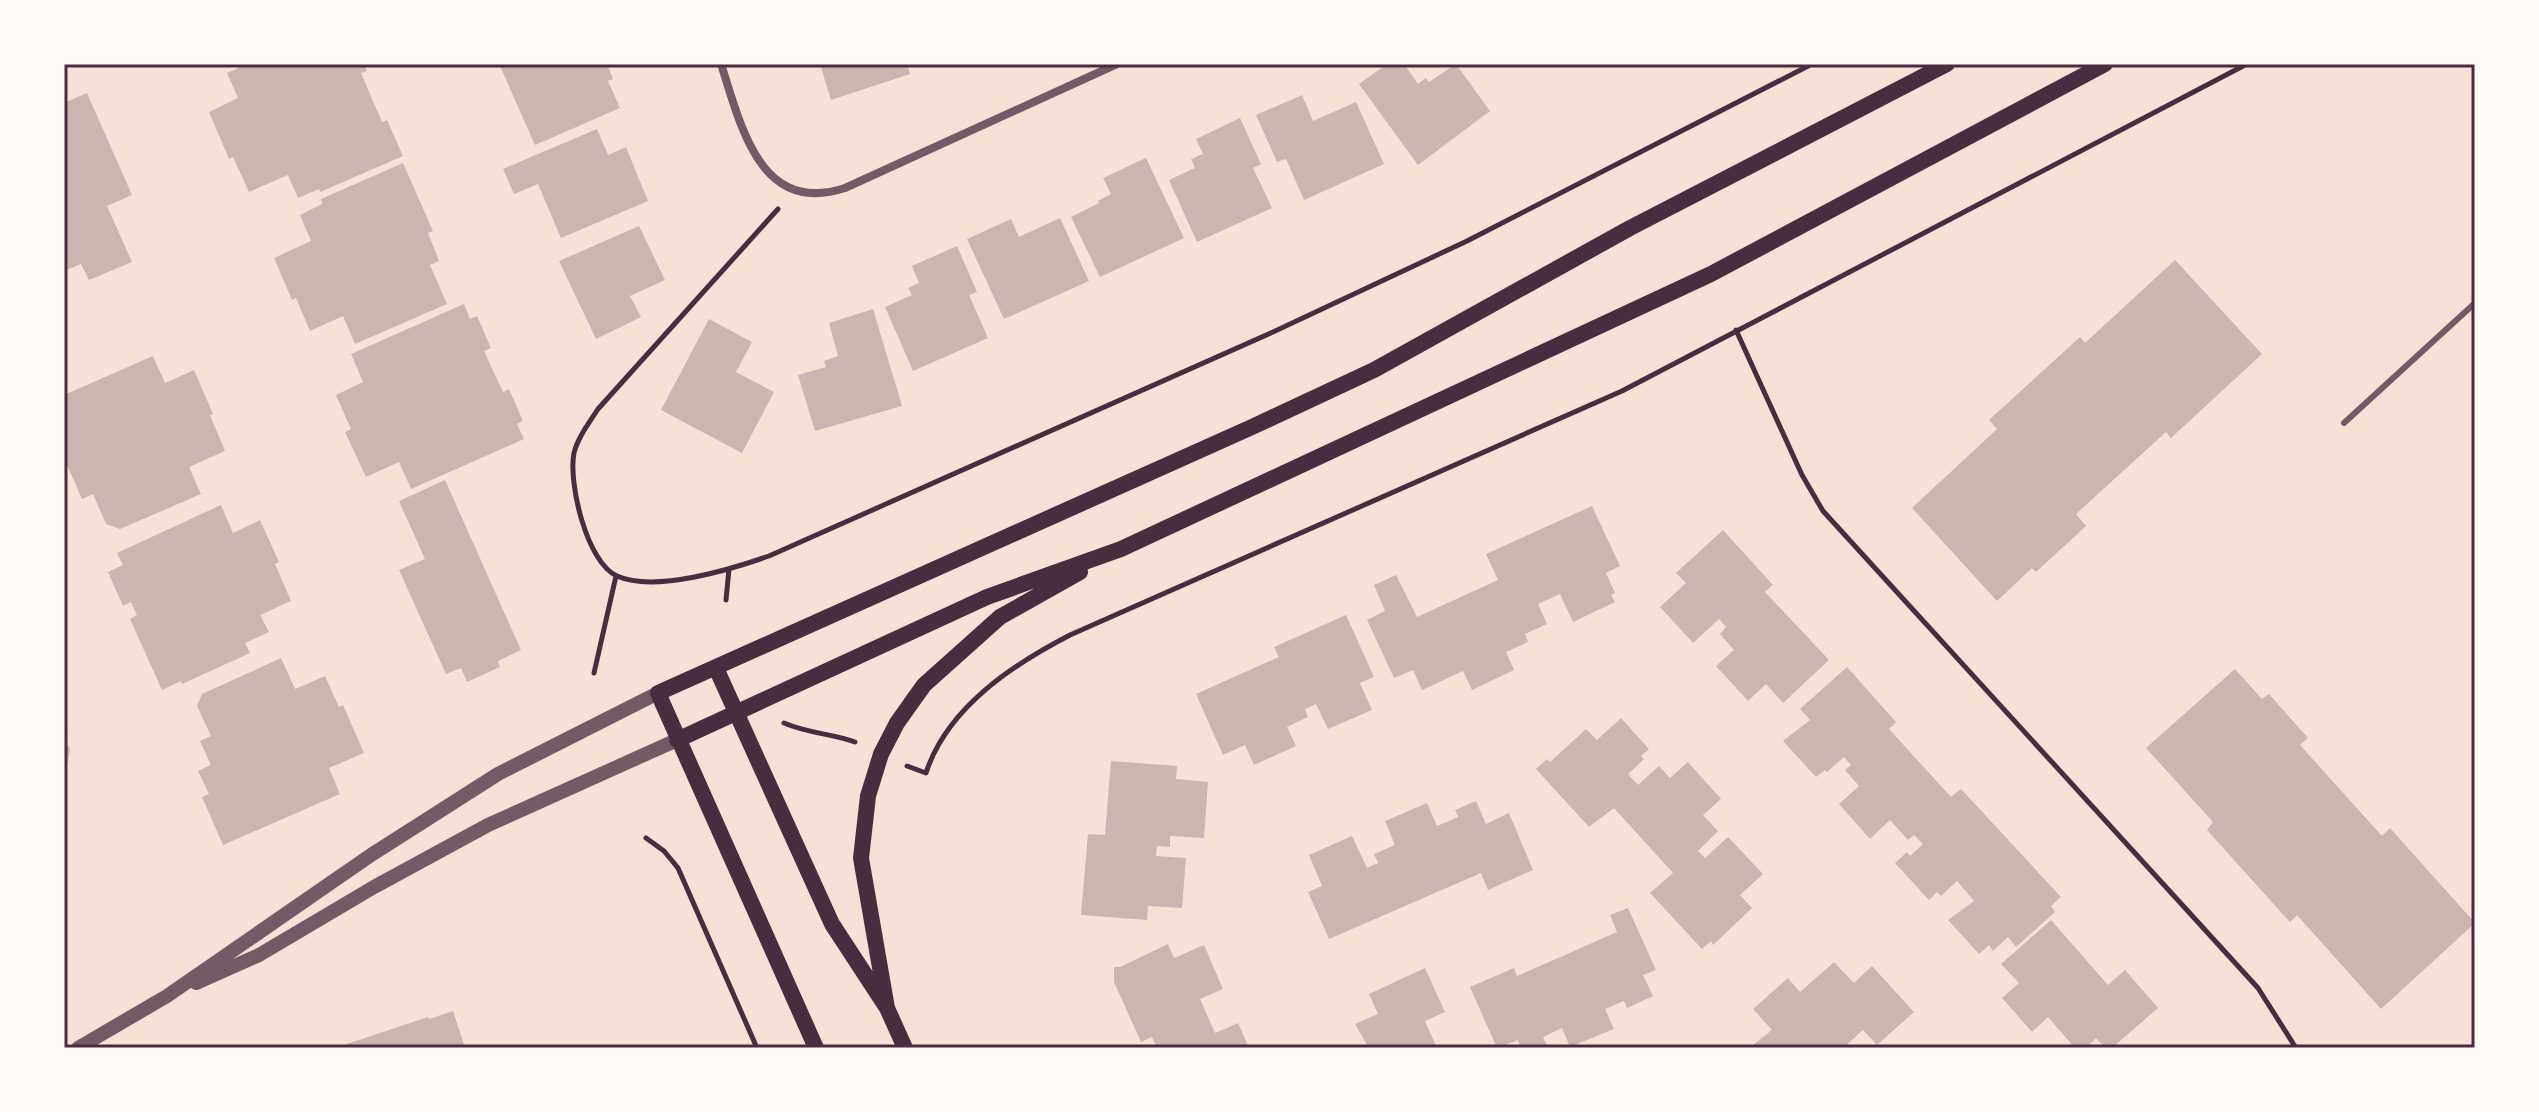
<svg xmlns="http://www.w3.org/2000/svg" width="2539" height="1112" viewBox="0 0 2539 1112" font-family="Figtree,sans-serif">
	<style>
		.building { fill: #ccb4b1 }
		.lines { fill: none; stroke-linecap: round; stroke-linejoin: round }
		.path { stroke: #4a2c40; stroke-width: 5 }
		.service { stroke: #755966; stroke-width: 6 }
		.minor { stroke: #755966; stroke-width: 8 }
		.tertiary { stroke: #755966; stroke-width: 14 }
		.secondary { stroke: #4a2c40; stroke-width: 16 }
		.neatline { fill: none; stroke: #4a2c40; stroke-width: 3 }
	</style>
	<rect width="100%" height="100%" fill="#f7e1d7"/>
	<path class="building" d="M 247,64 L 364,64 L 367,71 L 361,73 L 382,122 L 387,120 L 403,156 L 320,192 L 319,189 L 298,198 L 288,175 L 249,192 L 233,157 L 229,159 L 209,112 L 238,98 L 227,73 Z
		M 505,64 L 607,64 L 613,79 L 608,81 L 620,108 L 535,145 L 500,66 Z
		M 820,64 L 907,64 L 910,74 L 831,100 Z
		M 1387,64 L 1404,64 L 1418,84 L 1426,78 L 1429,82 L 1456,64 L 1490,111 L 1418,165 L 1359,84 Z
		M 87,93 L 132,195 L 107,206 L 132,262 L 89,280 L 81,264 L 64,271 L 64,103 Z
		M 1302,95 L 1313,121 L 1356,102 L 1384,164 L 1304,200 L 1286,159 L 1277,162 L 1256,115 Z
		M 1240,118 L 1261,164 L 1253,168 L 1272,208 L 1197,242 L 1169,180 L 1195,168 L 1191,159 L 1203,154 L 1196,139 Z
		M 597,129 L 608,155 L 626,147 L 648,201 L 561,238 L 538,184 L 514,194 L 503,169 Z
		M 1146,158 L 1184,238 L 1100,277 L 1071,217 L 1099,203 L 1098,201 L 1111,194 L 1103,178 Z
		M 403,163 L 433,231 L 428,233 L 439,261 L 430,265 L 447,304 L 355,344 L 343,316 L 310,331 L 296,298 L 292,300 L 274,258 L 311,241 L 300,215 L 322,204 L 321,199 Z
		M 1060,218 L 1089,281 L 1004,319 L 967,239 L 1011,219 L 1019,237 Z
		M 639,226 L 665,280 L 630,296 L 641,317 L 596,339 L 559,261 Z
		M 957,246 L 977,292 L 969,295 L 988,338 L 913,371 L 885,307 L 912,295 L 908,288 L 919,283 L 912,266 Z
		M 2175,260 L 2262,354 L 2171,438 L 2166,432 L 2076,514 L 2086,526 L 2036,572 L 2032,568 L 1997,601 L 1912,508 L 1997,429 L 1989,420 L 2080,337 L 2085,343 Z
		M 464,304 L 470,319 L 477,316 L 491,348 L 484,351 L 503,392 L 509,389 L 523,421 L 517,424 L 524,439 L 411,489 L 399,462 L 366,477 L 345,432 L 351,429 L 336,395 L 363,382 L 351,354 Z
		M 873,309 L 902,406 L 815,431 L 798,375 L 826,367 L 824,361 L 838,356 L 829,323 Z
		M 709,319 L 752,342 L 736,372 L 774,392 L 742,453 L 661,410 Z
		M 153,356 L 165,383 L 194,370 L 213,414 L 210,415 L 225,451 L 189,467 L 201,494 L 120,529 L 106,524 L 93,494 L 82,499 L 64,458 L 64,395 Z
		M 445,480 L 521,650 L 498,661 L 500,667 L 467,682 L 461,668 L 446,674 L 399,570 L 425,559 L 399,501 Z
		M 221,505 L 233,533 L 260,520 L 279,562 L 275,564 L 291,601 L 260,615 L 269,632 L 245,643 L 250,653 L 182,684 L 181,681 L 162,690 L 130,619 L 137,615 L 131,602 L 123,606 L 108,572 L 123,565 L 117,553 Z
		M 1592,506 L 1620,566 L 1606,573 L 1615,593 L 1611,595 L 1615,602 L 1573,622 L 1560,594 L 1538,604 L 1547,624 L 1525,634 L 1528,642 L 1506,652 L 1514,670 L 1472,690 L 1463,671 L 1422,690 L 1413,670 L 1394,678 L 1367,620 L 1385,611 L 1374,585 L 1396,575 L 1417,617 L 1498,580 L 1486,554 Z
		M 1723,530 L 1773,585 L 1765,592 L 1829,660 L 1783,703 L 1766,684 L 1748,701 L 1716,666 L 1734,650 L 1720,634 L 1726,627 L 1719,619 L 1693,643 L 1660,607 L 1686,583 L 1676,573 Z
		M 1346,615 L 1374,677 L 1360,683 L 1372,710 L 1328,729 L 1316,704 L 1305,709 L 1308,717 L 1287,727 L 1296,746 L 1254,765 L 1245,745 L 1223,755 L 1196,694 L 1279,657 L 1274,647 Z
		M 281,658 L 295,689 L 325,676 L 339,707 L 343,705 L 364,753 L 329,768 L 340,794 L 223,845 L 202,797 L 209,794 L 198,771 L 211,765 L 200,741 L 211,736 L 197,706 L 202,694 Z
		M 1847,667 L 1896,722 L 1889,729 L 1951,797 L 1961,789 L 2061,897 L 2051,906 L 2055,912 L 2016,947 L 2008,937 L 1993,951 L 1989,945 L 1979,954 L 1948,920 L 1974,901 L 1957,881 L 1941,896 L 1937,892 L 1929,900 L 1895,863 L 1907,852 L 1910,856 L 1923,844 L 1914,835 L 1908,840 L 1890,820 L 1870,839 L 1839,804 L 1859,786 L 1845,770 L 1851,765 L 1844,757 L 1827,772 L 1825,770 L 1816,777 L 1783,741 L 1810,720 L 1800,709 Z
		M 2235,669 L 2262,699 L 2269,694 L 2308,738 L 2300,745 L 2382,836 L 2390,828 L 2475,923 L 2381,1009 L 2297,915 L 2290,922 L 2288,920 L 2207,830 L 2213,822 L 2146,748 Z
		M 1621,718 L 1649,749 L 1641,756 L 1644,759 L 1628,774 L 1638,785 L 1659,766 L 1670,778 L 1688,762 L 1721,799 L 1703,815 L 1718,831 L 1698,851 L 1705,858 L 1728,837 L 1763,874 L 1740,895 L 1752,908 L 1713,945 L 1711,941 L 1702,949 L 1650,893 L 1673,873 L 1614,808 L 1589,827 L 1536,769 L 1547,759 L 1550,762 L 1586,729 L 1597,740 Z
		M 64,733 L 68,733 L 66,742 L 70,749 L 67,765 L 64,767 Z
		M 1111,761 L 1177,766 L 1176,779 L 1208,782 L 1204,838 L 1170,836 L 1170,847 L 1157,846 L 1156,856 L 1186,858 L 1182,908 L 1148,906 L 1147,920 L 1081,915 L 1088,834 L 1105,835 Z
		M 1476,801 L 1486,824 L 1509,813 L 1533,870 L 1488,890 L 1481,873 L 1329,939 L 1308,892 L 1322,886 L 1309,855 L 1352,836 L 1367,868 L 1378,863 L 1374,854 L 1395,845 L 1385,821 L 1427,803 L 1437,826 L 1458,817 L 1455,810 Z
		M 1628,908 L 1656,970 L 1643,975 L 1653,996 L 1627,1008 L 1624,1001 L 1605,1009 L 1614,1029 L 1570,1047 L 1562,1028 L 1543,1037 L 1548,1048 L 1521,1048 L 1518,1040 L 1497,1048 L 1470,987 L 1514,968 L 1517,976 L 1617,932 L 1610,915 Z
		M 2051,920 L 2108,985 L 2125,970 L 2158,1008 L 2112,1048 L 2105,1048 L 2096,1038 L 2086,1048 L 2075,1048 L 2048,1017 L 2032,1032 L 2002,998 L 2019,983 L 2001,964 Z
		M 1168,944 L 1174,958 L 1204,945 L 1223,989 L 1200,999 L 1215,1033 L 1238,1023 L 1249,1048 L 1157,1048 L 1152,1037 L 1141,1042 L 1114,982 L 1114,967 L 1120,967 Z
		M 1834,962 L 1854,983 L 1872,966 L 1914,1012 L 1877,1045 L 1863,1030 L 1843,1048 L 1756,1048 L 1753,1045 L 1772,1030 L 1753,1009 L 1788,978 L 1800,992 Z
		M 1425,968 L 1445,1012 L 1425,1021 L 1437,1048 L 1369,1048 L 1355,1024 L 1378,1014 L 1369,994 Z
		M 453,1011 L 465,1048 L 335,1048 L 428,1017 L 429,1019 Z"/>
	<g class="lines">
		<path class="path" d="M 778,209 L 598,409 C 589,423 578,437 574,453 C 568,483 587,563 617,576 C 655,593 732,569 769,556 L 1273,332 L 1467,241 L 1812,64
			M 1736,330 L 1802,475 L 1823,511 L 2258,988 L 2296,1048
			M 726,600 L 729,569
			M 594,673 L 616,576
			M 784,723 C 810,734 830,733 855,742
			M 907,766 L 926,773 C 947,708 1012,665 1070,635 L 1622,391 L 2247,64
			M 646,838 L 664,851 L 678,868 L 757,1048"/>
		<path class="service" d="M 2344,423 L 2475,303"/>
		<path class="minor" d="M 721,64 C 741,126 760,216 845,188 L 1117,64"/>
		<path class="tertiary" d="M 196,983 L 259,955 L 374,887 L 488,825 L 677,740
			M 78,1048 L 167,996 L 371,855 L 498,774 L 658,693"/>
		<path class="secondary" d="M 716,668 L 832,924 L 887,1008 L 905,1048
			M 677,740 L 987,597 L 1121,549 L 1711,274 L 2105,64
			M 887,1008 L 861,858 L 868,796 L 881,754 L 897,723 L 924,685 L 1000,617 L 1080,572
			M 816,1048 L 658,693 L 1252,427 L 1374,370 L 1630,228 L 1947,64"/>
	</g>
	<rect width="2539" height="1112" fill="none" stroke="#fffaf5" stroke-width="132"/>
	<rect x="66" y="66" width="2407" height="980" class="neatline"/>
</svg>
